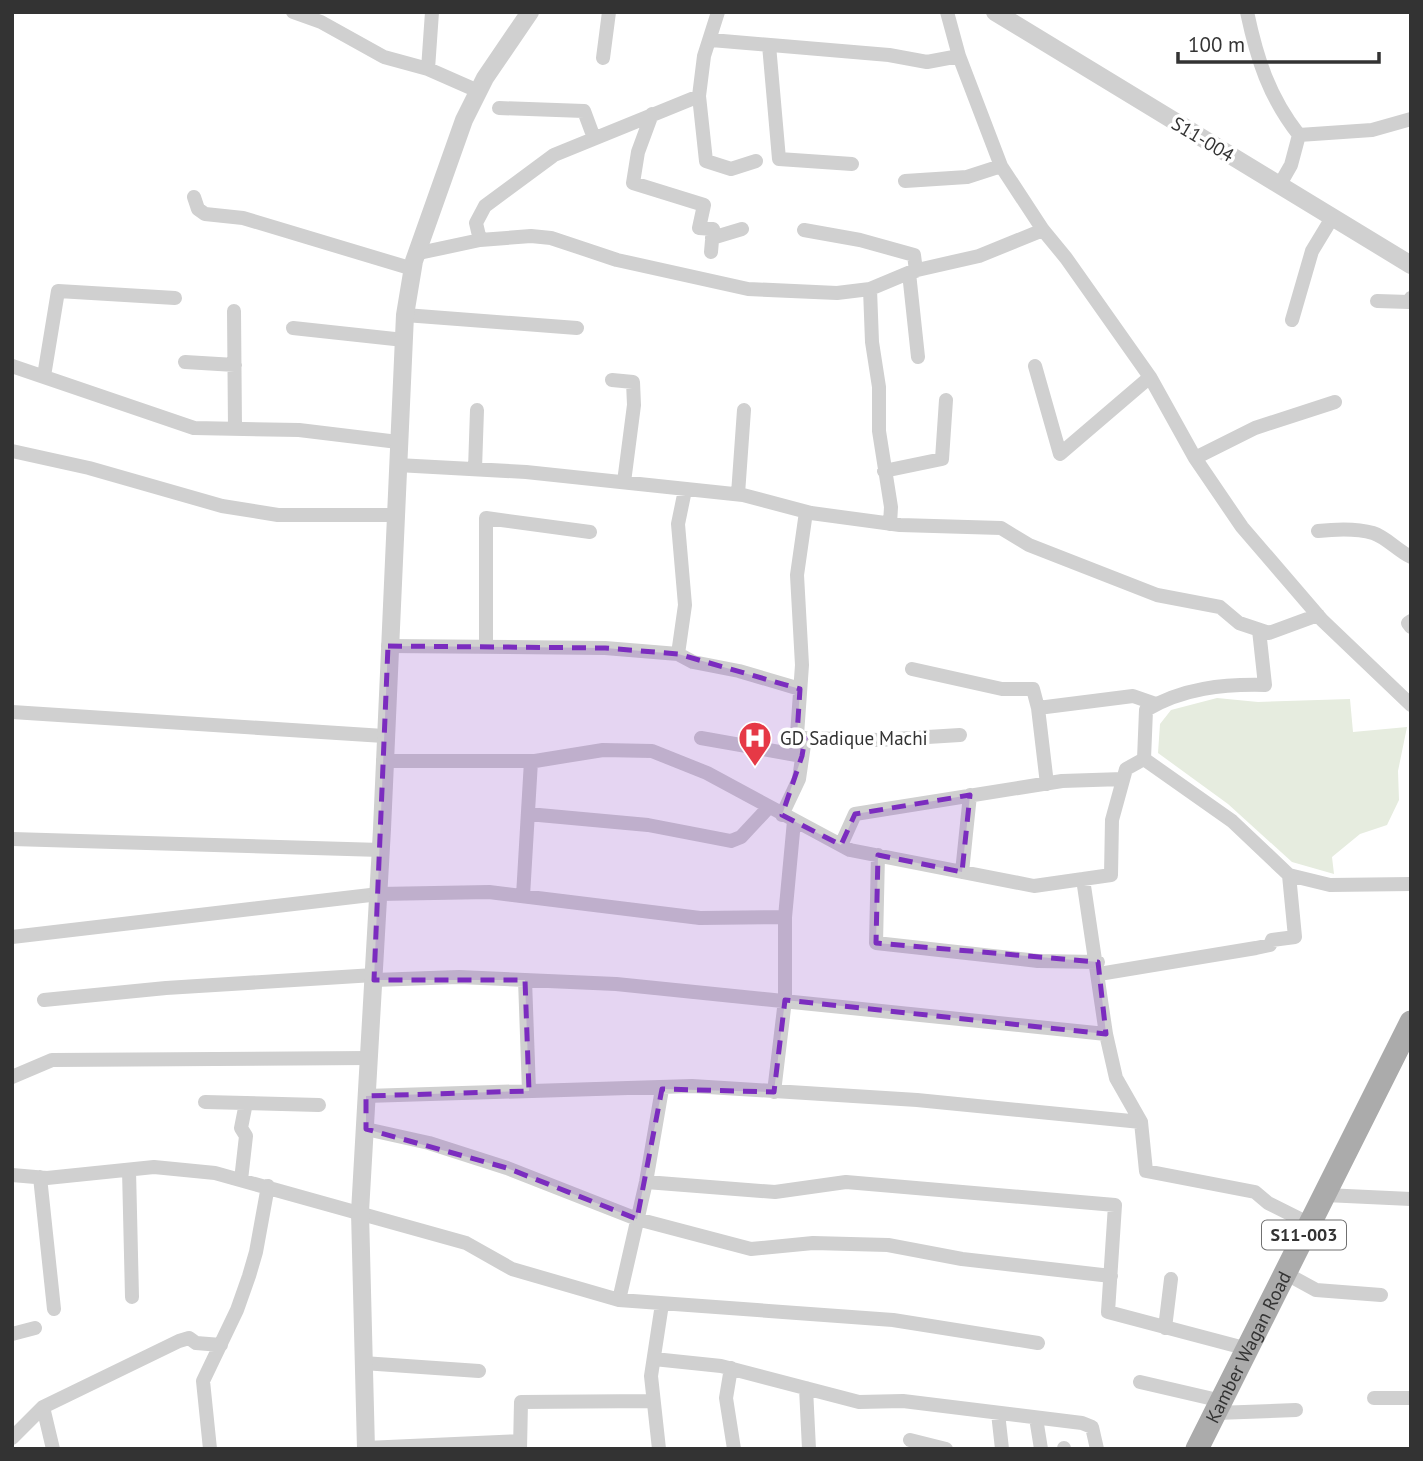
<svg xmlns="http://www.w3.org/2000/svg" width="1423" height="1461" viewBox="0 0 1423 1461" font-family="'PT Sans',sans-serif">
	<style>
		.green { fill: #e6ecdf }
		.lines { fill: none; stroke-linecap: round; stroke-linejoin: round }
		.minor { stroke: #d0d0d0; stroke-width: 14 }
		.tertiary { stroke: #d0d0d0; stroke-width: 18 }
		.primary { stroke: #ababab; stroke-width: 23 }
		.marked { fill: #7b2cbf; fill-opacity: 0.2; stroke: #7b2cbf; stroke-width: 5; stroke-dasharray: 14 9; stroke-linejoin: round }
		.labels { text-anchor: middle; stroke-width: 7; stroke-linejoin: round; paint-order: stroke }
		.shield { fill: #fff; stroke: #707070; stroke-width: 2 }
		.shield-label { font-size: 18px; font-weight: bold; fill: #333 }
		.street-label { font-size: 19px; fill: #333; stroke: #fff }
		.poi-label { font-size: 19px; fill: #333; stroke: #fff; text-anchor: start }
	</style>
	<rect width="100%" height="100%" fill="#fff"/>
	<path class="green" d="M 1217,698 L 1258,702 L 1350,699 L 1353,732 L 1407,727 L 1398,771 L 1399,800 L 1387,825 L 1360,834 L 1332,857 L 1334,874 L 1292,862 L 1228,804 L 1158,753 L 1160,724 L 1171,710 Z"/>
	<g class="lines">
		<path class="minor" d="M 293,12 L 321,22 L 384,57 L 428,69 L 478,91
			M 718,12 L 704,56 L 699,96 L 706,161 L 731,169 L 756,161
			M 947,12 L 959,56 L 1001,166 L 1043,230 L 1066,258 L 1150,377 L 1195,458 L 1242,527 L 1322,620 L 1411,705
			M 1247,12 C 1257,59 1269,97 1299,135
			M 711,40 L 889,55 L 927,62 L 959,56
			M 769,45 L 779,159 L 852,164
			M 603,58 L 609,12
			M 428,69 L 432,12
			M 499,108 L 584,111 L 594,138
			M 652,114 L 638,152 L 633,183 L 704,205 L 699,228 L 713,229 L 711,252
			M 1299,135 L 1372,130 L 1411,119
			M 905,181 L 967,177 L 1001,166
			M 1279,186 L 1291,165 L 1299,135
			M 194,197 L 198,209 L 205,214 L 243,218 L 413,269
			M 804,230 L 860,240 L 914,255 L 916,271
			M 712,238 L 742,229
			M 480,240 L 476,223 L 485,206 L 554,155 L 699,96
			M 419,253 L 480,240 L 531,236 L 551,238 L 617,260 L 748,289 L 837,293 L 870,289 L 913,271 L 979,256 L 1043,230
			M 909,273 L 918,357
			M 870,289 L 872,342 L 879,387 L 879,431 L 891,507 L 890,524
			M 1377,301 L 1409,302 L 1411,298
			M 234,311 L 235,429
			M 405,315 L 577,328
			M 1292,320 L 1312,251 L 1332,218
			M 293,328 L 404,340
			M 185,362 L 235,365
			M 12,366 L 194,428 L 299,430 L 398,442
			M 1035,366 L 1060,454 L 1150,377
			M 44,376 L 58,291 L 175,298
			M 612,380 L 633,382 L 634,405 L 624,482
			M 12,451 L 89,468 L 222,506 L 278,515 L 394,515
			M 1195,458 L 1255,428 L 1335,402
			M 397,465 L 526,472 L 743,495 L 811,513 L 900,525 L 1001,528 L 1029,545 L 1157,595 L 1220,607 L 1239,623 L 1269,633 L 1318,615
			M 475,469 L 477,410
			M 884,471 L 942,459 L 946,400
			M 738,494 L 744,410
			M 1318,531 C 1336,529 1356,528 1373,533 C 1386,537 1398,551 1411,557
			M 1411,621 L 1408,623 L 1411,627
			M 1259,630 L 1265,685 C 1223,684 1183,688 1146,710 L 1144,759 L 1232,821 L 1289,875 L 1330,885 L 1411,884
			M 388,646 L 605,648 L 678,654 L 685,605 L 678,524 L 685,490
			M 486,647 L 486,518 L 590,532
			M 678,654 L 693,662 L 739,671 L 800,689
			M 912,669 L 1002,689 L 1033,689 L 1038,708 L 1133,696 L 1156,704
			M 1038,708 L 1047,784
			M 12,712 L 384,736
			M 701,738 L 802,756
			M 805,738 L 879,740 L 960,735
			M 383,761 L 535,761 L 603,750 L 652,751 L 707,773 L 850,850 L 1034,886 L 1111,875 L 1112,820 L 1126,769 L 1144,759
			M 528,814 L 648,825 L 731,841 L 741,837 L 769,807
			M 782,815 L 799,779 L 805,738 L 797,735 L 802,665 L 797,575 L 806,512
			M 12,839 L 381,850
			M 841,845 L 855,814 L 1062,781 L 1123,779
			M 878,855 L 876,943 L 1038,961 L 1098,962
			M 962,872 L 970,795
			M 1083,879 L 1106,1034 L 1116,1078 L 1141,1122 L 1146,1171 L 1255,1192 L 1268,1203 L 1310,1224
			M 523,896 L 531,761
			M 12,937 L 379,894 L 489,892 L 700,918 L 785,917
			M 1099,974 L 1256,948 L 1270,945 L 1272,940 L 1295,937 L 1289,875
			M 374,980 L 459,977 L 616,984 L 1106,1034
			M 525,980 L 529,1091
			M 44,1000 L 166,988 L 374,975
			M 12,1077 L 52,1060 L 369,1058
			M 774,1092 L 785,1000 L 785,917 L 794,821
			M 366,1096 L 692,1086 L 917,1100 L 1141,1122
			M 205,1102 L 319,1105
			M 366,1129 L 429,1143 L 507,1168 L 637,1219 L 751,1249 L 813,1243 L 888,1245 L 962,1259 L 1111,1276
			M 129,1170 L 132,1297
			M 12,1175 L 47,1178 L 154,1167 L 215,1173 L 466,1243 L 512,1269 L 619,1300 L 893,1320 L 1038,1343
			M 40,1177 L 54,1309
			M 241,1180 L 246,1136 L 241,1128 L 246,1103
			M 646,1182 L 775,1192 L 846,1182 L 1115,1205 L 1108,1312 L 1248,1349
			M 1325,1195 L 1411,1199
			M 1285,1273 L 1316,1290 L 1381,1295
			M 619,1300 L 646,1182 L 662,1089
			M 1165,1328 L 1171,1279
			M 12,1334 L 35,1328
			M 654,1359 L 721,1366 L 859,1402 L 903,1401 L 1082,1423 L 1092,1427 L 1097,1449
			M 363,1363 L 479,1371
			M 731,1368 L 726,1398 L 734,1449
			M 1140,1382 L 1222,1401
			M 806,1388 L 809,1449
			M 1374,1398 L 1411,1398
			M 43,1407 L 53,1449
			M 998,1413 L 1002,1449
			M 1216,1413 L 1296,1410
			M 1036,1418 L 1041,1449
			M 12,1438 L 43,1407 L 179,1341 L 189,1338 L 196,1343 L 221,1345
			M 910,1440 L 946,1449
			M 366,1448 L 520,1441
			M 1064,1448 L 1064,1449
			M 210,1449 L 203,1381 L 237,1310 L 249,1276 L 256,1252 L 268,1186
			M 520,1449 L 521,1402 L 652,1401
			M 659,1449 L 651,1376 L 662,1304"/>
		<path class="tertiary" d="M 995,12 L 1411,265
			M 366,1449 L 360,1212 L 382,829 L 405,315 L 414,261 L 464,120 L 485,78 L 530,12"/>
		<path class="primary" id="s1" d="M 1197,1449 L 1411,1022"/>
	</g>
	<path class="marked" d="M 388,646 L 605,648 L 678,654 L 800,689 L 797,735 L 805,738 L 802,756 L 782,815 L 841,845 L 855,814 L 970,795 L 962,872 L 878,855 L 876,943 L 1098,962 L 1106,1034 L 785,1000 L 774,1092 L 662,1089 L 637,1219 L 507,1168 L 366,1129 L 366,1096 L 529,1091 L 525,980 L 374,980 Z"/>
	<defs>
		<symbol id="hospital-pin" viewBox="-11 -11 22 30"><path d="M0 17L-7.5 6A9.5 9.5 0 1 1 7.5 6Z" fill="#e63946" stroke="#fff"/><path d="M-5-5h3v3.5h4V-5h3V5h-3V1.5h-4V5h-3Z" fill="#fff"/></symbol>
	</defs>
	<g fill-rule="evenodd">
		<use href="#hospital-pin" x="736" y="719" width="38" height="52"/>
	</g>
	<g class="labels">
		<rect class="shield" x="1262" y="1220.5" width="84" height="29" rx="5"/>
		<g class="shield-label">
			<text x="1304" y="1241">S11-003</text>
		</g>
		<g class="street-label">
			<text transform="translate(1203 139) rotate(31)" y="7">S11-004</text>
			<text dy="7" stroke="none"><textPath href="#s1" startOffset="114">Kamber Wagan Road</textPath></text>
		</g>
		<g class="poi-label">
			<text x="780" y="745">GD Sadique Machi</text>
		</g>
	</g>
	<rect width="1423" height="1461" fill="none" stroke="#333333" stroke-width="28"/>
	<path d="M1178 52v10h201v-10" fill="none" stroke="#333333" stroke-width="3.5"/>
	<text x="1188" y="52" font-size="21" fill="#333333" stroke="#ffffff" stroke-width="5" paint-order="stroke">100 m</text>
</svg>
